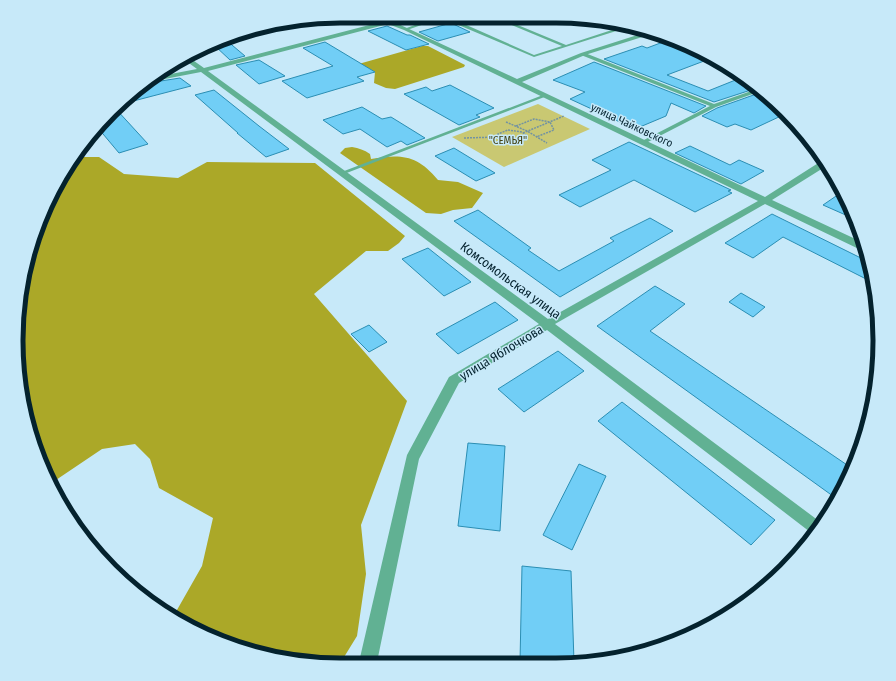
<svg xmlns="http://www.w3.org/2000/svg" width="896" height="681" viewBox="0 0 896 681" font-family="'Fira Sans Condensed',sans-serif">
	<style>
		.green { fill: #c9c872 }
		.forest { fill: #aba828 }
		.building { fill: #71cef6; stroke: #2b8eb3 }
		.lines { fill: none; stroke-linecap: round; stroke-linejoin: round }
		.path { stroke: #7393a1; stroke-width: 1.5; stroke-dasharray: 2 1; stroke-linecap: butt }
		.lane { fill: #61b193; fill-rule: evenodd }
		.street { fill: #61b193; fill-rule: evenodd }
		.labels { text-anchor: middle; stroke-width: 3; stroke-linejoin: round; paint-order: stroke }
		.far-street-label { font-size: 11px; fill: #04222e; stroke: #c7e9f9 }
		.far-park-label { font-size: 11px; fill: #444312; stroke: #c7e9f9 }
		.street-label { font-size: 13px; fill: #04222e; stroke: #c7e9f9 }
		.rim { fill: none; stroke: #04222e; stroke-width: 5 }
	</style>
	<rect width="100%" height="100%" fill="#c7e9f9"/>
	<path class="green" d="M 538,104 L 590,129 L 504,167 L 452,137 Z"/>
	<path class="forest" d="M 422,46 L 428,46 L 465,65 L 464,67 L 395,89 L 386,88 L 374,83 L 375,72 L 366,67 L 355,65 Z
		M 352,147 C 359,148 364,150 370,154 L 371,159 C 402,154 417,155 438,180 L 458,182 L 483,193 L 472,208 L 453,210 L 441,214 L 426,213 L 340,153 L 345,148 Z
		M 76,157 L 99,157 L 124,174 L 178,178 L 207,162 L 315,163 L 405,236 L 399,243 L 388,251 L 366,251 L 314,294 L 407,401 L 361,525 L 366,574 L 357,636 L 341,662 L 298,662 L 236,648 L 173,617 L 202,566 L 213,518 L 159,488 L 150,459 L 135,444 L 102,449 L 53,482 L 27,425 L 16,341 L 27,257 L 59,178 Z"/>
	<path class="building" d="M 451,23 L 470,32 L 438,41 L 419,32 Z
		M 387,26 L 407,35 L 410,35 L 429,44 L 406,50 L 368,31 Z
		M 671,39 L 699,49 L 712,58 L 667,75 L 708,91 L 743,77 L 757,88 L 714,102 L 604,59 L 642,46 L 647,48 Z
		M 226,40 L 245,56 L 230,60 L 214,45 Z
		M 325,42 L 375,72 L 357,77 L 364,81 L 307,98 L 282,81 L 333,66 L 303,48 Z
		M 259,60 L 285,76 L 259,84 L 236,65 Z
		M 594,62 L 706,106 L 694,113 L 671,103 L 666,116 L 635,129 L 570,99 L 585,92 L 553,80 Z
		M 180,78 L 191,86 L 118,105 L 148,83 Z
		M 450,85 L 494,108 L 476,115 L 480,117 L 459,125 L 404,94 L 426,87 L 432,91 Z
		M 214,90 L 259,126 L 289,149 L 266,157 L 237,133 L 238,133 L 195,95 Z
		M 762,92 L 783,115 L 751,130 L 735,124 L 727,127 L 702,116 L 717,108 Z
		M 362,107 L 382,119 L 391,117 L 425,138 L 407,145 L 401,141 L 387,147 L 360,129 L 343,134 L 323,120 Z
		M 115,108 L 148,144 L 119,153 L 98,128 Z
		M 629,142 L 731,190 L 728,191 L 732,193 L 695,212 L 634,180 L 580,207 L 559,195 L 611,170 L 592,160 Z
		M 690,146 L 730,165 L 739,160 L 764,171 L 741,184 L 675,153 Z
		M 454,148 L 495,173 L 476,181 L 435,156 Z
		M 842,192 L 855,217 L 857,220 L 823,205 Z
		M 478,210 L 531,248 L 528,250 L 559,271 L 614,241 L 610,238 L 650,218 L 673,231 L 560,297 L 454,221 Z
		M 772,214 L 869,262 L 874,283 L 783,237 L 753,258 L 725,243 Z
		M 428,248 L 471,282 L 444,296 L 402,259 Z
		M 655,286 L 685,304 L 650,331 L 853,469 L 837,499 L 597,326 Z
		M 741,293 L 765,307 L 753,317 L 729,302 Z
		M 495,302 L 518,320 L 458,354 L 436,334 Z
		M 369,325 L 387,342 L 369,352 L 351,334 Z
		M 558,351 L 584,371 L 524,412 L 498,389 Z
		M 622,402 L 775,520 L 751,545 L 598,421 Z
		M 468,443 L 505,446 L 500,531 L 458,526 Z
		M 579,464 L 606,476 L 572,550 L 543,535 Z
		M 522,566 L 571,571 L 574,662 L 520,662 Z"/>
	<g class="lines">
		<path class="path" d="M 506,122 L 527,131 L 547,143
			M 516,126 L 534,119 L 550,122 L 554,130 L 536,137
			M 508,130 L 522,132 L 527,136 L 527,138 C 518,146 506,146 498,137 L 498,134 Z
			M 523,133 L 564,116
			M 464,138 L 498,137"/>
		<path class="lane" d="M 439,16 L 446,16 L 534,55 L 562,46 L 490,16 L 496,16 L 566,45 L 621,27 L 607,23 L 606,22 L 625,26 L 632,26 L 534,57 L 442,18 L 407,30 L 404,29 Z
			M 581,53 L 585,53 L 714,104 L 757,89 L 761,91 L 716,107 L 644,144 L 641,142 L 642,141 L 710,106 L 581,55 Z
			M 543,95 L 547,96 L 344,174 L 339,173 Z
			M 790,559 L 793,560 L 785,570 L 777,576 L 776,573 C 778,567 784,561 790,559 Z"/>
		<path class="street" d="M 404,16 L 415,16 L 394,22 L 517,79 L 581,53 L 650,31 L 655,33 L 585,55 L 522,82 L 765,197 L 823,160 L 825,160 L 828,165 L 772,200 L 864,243 L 866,251 L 861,250 L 765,204 L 555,324 L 823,524 L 814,535 L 547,330 L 459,383 L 419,459 L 377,662 L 359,662 L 407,455 L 449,377 L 539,324 L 201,72 L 149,82 L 155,77 L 197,69 L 182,58 L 187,56 L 204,68 ZM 388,24 L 404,30 L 758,201 L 548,319 L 208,71 Z"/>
	</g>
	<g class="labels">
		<g class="far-street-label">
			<text transform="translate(632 125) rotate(25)" y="4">улица Чайковского</text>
		</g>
		<g class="far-park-label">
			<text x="508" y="144">"СЕМЬЯ"</text>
		</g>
		<g class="street-label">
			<text transform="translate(511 280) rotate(36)" y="5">Комсомольская улица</text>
			<text transform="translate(501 352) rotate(-31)" y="5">улица Яблочкова</text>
		</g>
	</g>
	<path d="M0 0H896V681H0ZM340 23H556A317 317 0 0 1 873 340V341A317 317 0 0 1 556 658H340A317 317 0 0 1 23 341V340A317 317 0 0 1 340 23Z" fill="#c7e9f9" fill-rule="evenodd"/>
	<path class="rim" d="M340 23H556A317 317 0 0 1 873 340V341A317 317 0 0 1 556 658H340A317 317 0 0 1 23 341V340A317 317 0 0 1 340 23Z"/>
</svg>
